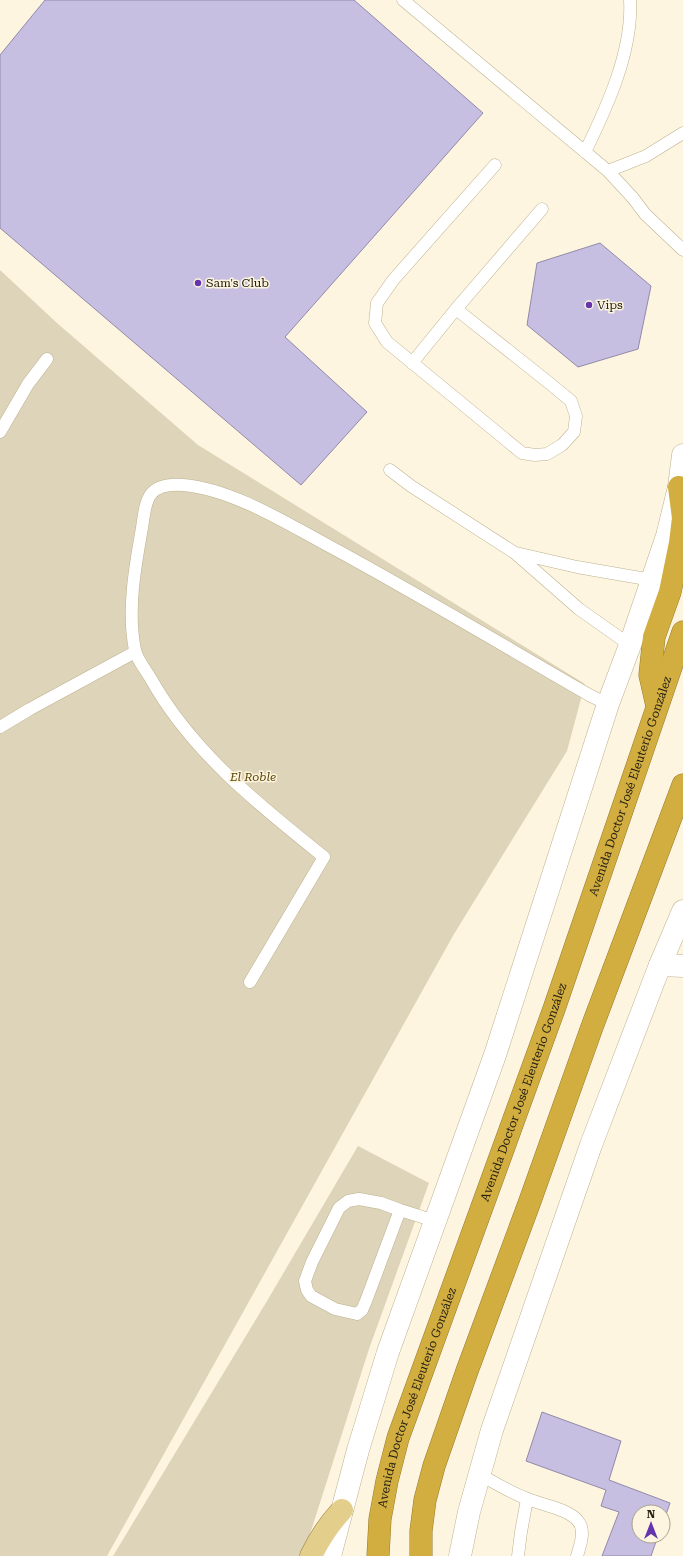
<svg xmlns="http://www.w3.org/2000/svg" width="683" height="1556" viewBox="0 0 683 1556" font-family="'Roboto Serif',serif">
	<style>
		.green { fill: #ded4b9 }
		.building { fill: #c7bfe1; stroke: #9289aa }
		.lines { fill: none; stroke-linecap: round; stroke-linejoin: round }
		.lane-casing { stroke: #bdb18e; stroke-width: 13 }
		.street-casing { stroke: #bdb18e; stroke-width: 23 }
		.secondary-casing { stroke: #bdb18e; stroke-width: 23 }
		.primary-casing { stroke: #967c30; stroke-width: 23 }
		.highway-casing { stroke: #967c30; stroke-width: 23 }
		.lane { stroke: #fff; stroke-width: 12 }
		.street { stroke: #fff; stroke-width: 22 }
		.secondary { stroke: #fff; stroke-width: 22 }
		.primary { stroke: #e4ce8c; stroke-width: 22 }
		.highway { stroke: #d2ad3f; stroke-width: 22 }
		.poi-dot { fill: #6535ad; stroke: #fdf5df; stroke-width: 1.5 }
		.labels { text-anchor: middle; stroke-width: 3; stroke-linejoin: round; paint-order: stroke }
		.poi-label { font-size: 12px; fill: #262114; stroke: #fdf5df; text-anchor: start }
		.park-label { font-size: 12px; font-style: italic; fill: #5b4807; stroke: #fdf5df }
		.street-label { font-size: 12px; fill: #262114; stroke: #fdf5df }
	</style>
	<rect width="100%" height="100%" fill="#fdf5df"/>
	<path class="green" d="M 0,270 L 57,323 L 198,445 L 585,684 L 567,751 L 454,934 L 107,1556 L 0,1556 Z
		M 358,1146 L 429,1183 L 369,1349 L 303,1556 L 113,1556 L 267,1301 Z"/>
	<path class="building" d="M 45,0 L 354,0 L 483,113 L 285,337 L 367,412 L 301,485 L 0,228 L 0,55 Z
		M 600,243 L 651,286 L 638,349 L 578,367 L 527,325 L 537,263 Z
		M 542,1412 L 621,1441 L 609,1480 L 670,1503 L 663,1523 L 663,1512 L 639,1512 L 639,1536 L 658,1536 L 651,1556 L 602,1556 L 619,1512 L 601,1506 L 606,1490 L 526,1461 Z"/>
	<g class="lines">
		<defs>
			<path id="lane" d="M 403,0 L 608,171 L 633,198 L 645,214 L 683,250
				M 585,152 C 607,107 633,51 630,0
				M 608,171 L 646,156 L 683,133
				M 456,309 L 548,382 L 571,401 L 576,416 L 574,432 L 562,445 L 547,454 L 535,455 L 522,453 L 387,342 L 375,323 L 377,303 L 394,279 L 495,165
				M 412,363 L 456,309 L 542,209
				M 0,432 L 28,384 L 47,359
				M 390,470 L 411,486 L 515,553 L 579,609 L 630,645
				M 516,553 L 577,567 L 652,580
				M 0,727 L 30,709 L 135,652
				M 250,982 L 324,857 C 259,805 192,752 151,679 C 146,670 137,660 135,650 C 127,611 135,567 142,528 C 146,500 147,482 183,485 C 232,489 286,523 329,546 C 418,594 504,646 591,696 L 608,704
				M 359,1199 L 381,1203 L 400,1210 L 366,1301 L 362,1310 L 357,1314 L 335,1309 L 311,1296 L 307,1290 L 305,1281 L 312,1262 L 339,1208 L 348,1201 Z
				M 400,1210 L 435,1221
				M 479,1474 C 495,1483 511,1493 528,1499 C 542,1505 569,1509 578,1521 C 586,1530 580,1546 577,1556
				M 518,1556 L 521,1532 L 527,1499"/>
			<path id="street" d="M 660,965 L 683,966"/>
			<path id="secondary" d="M 330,1556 L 358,1450 L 388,1352 L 495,1055 L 608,704 L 630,645 L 667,536 L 679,487 L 683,455
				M 460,1556 L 469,1512 L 492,1430 L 591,1145 L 660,965 L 683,911"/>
			<path id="primary" d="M 311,1556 C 319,1539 329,1524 342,1510"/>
			<g id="highway">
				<path d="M 657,706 L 650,675 L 654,637 L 670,592 L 680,543 L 683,518 L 679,487"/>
				<path id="s1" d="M 378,1556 L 380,1519 L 387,1481 L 398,1438 L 554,1009 L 683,632"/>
				<path d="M 421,1556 L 421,1531 L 425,1500 L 434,1466 L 467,1371 L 530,1201 L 592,1027 L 683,785"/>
			</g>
		</defs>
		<use href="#lane" class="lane-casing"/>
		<use href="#street" class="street-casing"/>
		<use href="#secondary" class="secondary-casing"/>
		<use href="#primary" class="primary-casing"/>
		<use href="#highway" class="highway-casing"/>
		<use href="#lane" class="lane"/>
		<use href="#street" class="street"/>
		<use href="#secondary" class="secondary"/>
		<use href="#primary" class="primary"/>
		<use href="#highway" class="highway"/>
	</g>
	<g class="poi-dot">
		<circle cx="198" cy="283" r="4"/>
		<circle cx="589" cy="305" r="4"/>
	</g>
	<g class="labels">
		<g class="poi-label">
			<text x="206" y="287">Sam's Club</text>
			<text x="597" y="309">Vips</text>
		</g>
		<g class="park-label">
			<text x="253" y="781">El Roble</text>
		</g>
		<g class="street-label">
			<text dy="4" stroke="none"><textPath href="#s1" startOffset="812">Avenida Doctor José Eleuterio González</textPath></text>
			<text dy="4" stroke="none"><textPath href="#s1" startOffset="488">Avenida Doctor José Eleuterio González</textPath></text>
			<text dy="4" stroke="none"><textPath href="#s1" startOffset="164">Avenida Doctor José Eleuterio González</textPath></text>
		</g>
	</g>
	<g transform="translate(651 1524)"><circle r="19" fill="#fdf5df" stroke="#a7a08e"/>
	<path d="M0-3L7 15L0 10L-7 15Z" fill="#6535ad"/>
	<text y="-6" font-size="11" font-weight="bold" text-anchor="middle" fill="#262114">N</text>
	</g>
</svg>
